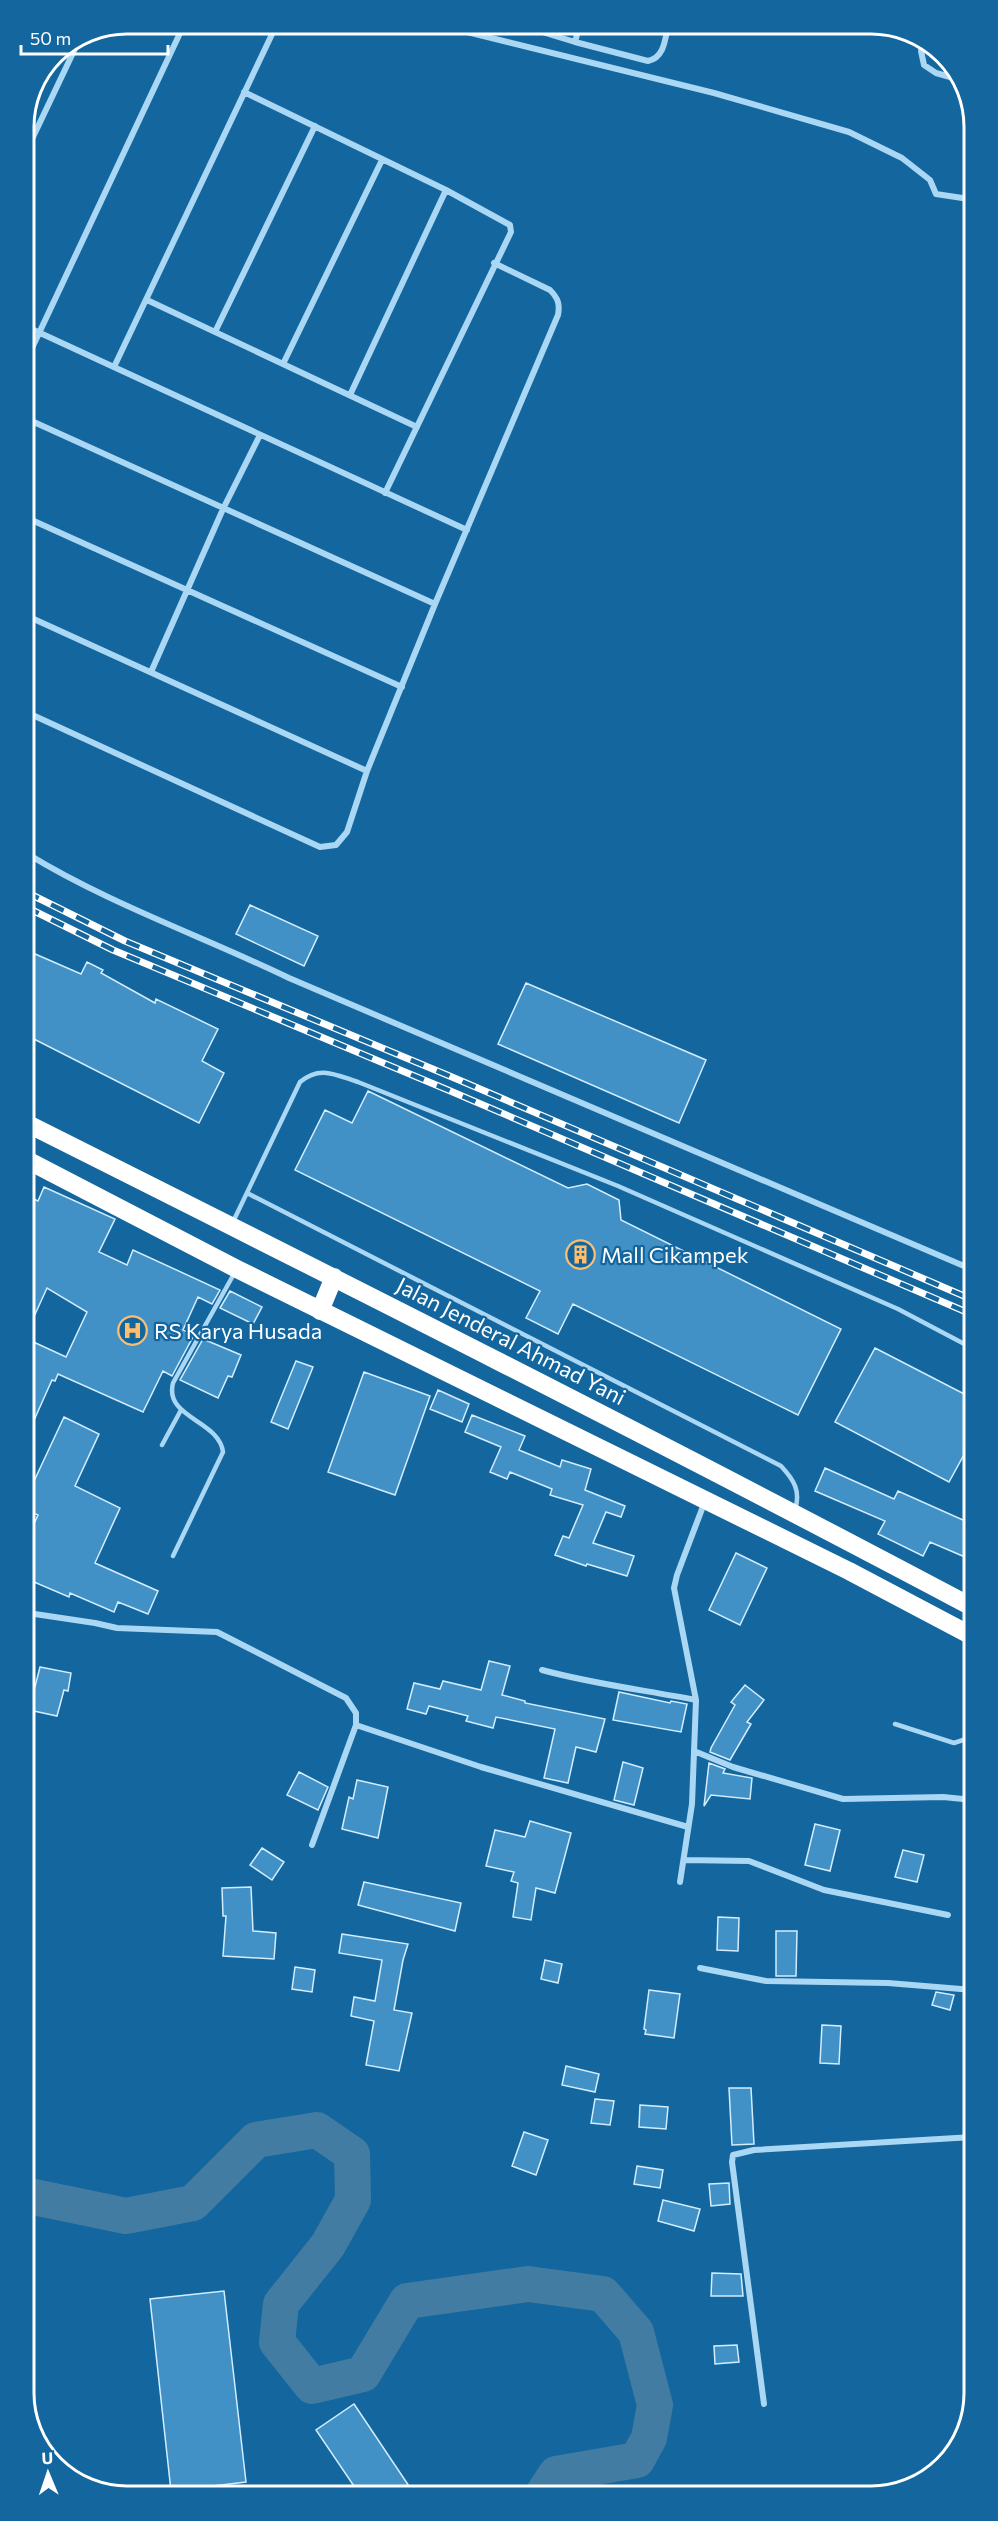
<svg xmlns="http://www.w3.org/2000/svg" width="998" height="2521" viewBox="0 0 998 2521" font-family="Commissioner,sans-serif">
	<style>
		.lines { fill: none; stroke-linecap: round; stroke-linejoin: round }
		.river { stroke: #437ca3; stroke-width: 36 }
		.building { fill: #4191c6; stroke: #d3edfd; stroke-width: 1.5 }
		.lane { stroke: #aad7f4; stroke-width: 4.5 }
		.street { stroke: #aad7f4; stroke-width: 6 }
		.highway { stroke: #fff; stroke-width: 18 }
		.rail-casing { stroke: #fff; stroke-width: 7 }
		.rail { stroke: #13669e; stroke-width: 4.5; stroke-dasharray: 14; stroke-linecap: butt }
		.labels { text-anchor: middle; stroke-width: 4.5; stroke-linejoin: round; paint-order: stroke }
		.poi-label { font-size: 22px; fill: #fff; stroke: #13669e; text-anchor: start }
		.street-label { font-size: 22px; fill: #fff; stroke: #13669e }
		.rim { fill: none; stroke: #fff; stroke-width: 3 }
	</style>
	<rect width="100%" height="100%" fill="#13669e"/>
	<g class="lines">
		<path class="river" d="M 29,2196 L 126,2216 L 193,2203 L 256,2140 L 317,2130 L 352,2154 L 353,2200 L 328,2245 L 281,2304 L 277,2342 L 312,2386 L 363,2374 L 407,2301 L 528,2284 L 603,2294 L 636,2332 L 655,2405 L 649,2438 L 637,2460 L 556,2474 L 543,2494"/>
	</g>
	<path class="building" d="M 250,905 L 318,936 L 304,966 L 236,934 Z
		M 26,950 L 81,974 L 87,962 L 103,970 L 101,973 L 155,1003 L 156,999 L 218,1029 L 202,1061 L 224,1073 L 199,1123 L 26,1035 Z
		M 526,983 L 706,1060 L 679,1123 L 498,1044 Z
		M 368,1091 L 568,1188 L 587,1184 L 619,1200 L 621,1220 L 841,1329 L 798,1415 L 573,1304 L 558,1334 L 526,1318 L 540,1291 L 295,1170 L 325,1110 L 352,1123 Z
		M 44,1187 L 115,1219 L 99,1252 L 127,1265 L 133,1250 L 220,1290 L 212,1304 L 198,1297 L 183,1330 L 194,1335 L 172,1376 L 163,1371 L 143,1412 L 58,1374 L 55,1381 L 52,1380 L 27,1436 L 27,1339 L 66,1357 L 87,1312 L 47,1288 L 27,1332 L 27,1281 L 34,1266 L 27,1264 L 27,1196 L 38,1201 Z
		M 230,1291 L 262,1307 L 253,1324 L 220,1308 Z
		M 203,1339 L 241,1355 L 232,1377 L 228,1376 L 218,1398 L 180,1380 Z
		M 875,1348 L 972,1398 L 972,1440 L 949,1482 L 835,1422 Z
		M 296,1361 L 313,1367 L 288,1429 L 271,1422 Z
		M 364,1372 L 430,1396 L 395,1495 L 328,1472 Z
		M 438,1390 L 469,1404 L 462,1422 L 430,1409 Z
		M 472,1415 L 525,1436 L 519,1450 L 560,1467 L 562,1460 L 591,1469 L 585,1490 L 625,1506 L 621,1517 L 606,1512 L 593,1543 L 634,1556 L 627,1576 L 587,1564 L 586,1566 L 555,1555 L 563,1536 L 569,1538 L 583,1505 L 550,1495 L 552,1489 L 510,1472 L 507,1479 L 490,1472 L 501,1447 L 465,1432 Z
		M 64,1417 L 99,1434 L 75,1486 L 120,1508 L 95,1563 L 158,1591 L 148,1614 L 118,1602 L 114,1612 L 70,1593 L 69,1597 L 27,1579 L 27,1539 L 38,1515 L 27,1510 L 27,1496 Z
		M 825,1468 L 894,1499 L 898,1491 L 972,1524 L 972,1560 L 930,1542 L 923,1556 L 878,1534 L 885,1521 L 815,1491 Z
		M 736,1553 L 767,1568 L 740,1625 L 709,1610 Z
		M 489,1661 L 510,1666 L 502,1695 L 525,1701 L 525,1703 L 605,1719 L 596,1752 L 576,1747 L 568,1783 L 544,1778 L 555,1729 L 496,1717 L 493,1728 L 466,1721 L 468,1716 L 429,1706 L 426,1714 L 407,1709 L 414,1683 L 440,1689 L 443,1681 L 481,1690 Z
		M 40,1667 L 71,1673 L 68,1691 L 64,1690 L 57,1716 L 29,1710 Z
		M 745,1685 L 764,1700 L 747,1722 L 751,1724 L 730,1760 L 710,1752 L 711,1748 L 735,1705 L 731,1702 Z
		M 619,1692 L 670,1703 L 671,1701 L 687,1704 L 681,1732 L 613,1720 Z
		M 623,1762 L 643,1768 L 634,1805 L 614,1800 Z
		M 709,1763 L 725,1769 L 723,1773 L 752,1778 L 750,1799 L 711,1795 L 704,1806 Z
		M 299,1772 L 328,1787 L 318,1810 L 287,1795 Z
		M 357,1780 L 388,1787 L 378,1838 L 342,1829 L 349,1797 L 353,1799 Z
		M 530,1821 L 571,1833 L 555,1893 L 536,1888 L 531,1920 L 513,1917 L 518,1883 L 511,1881 L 514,1872 L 486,1866 L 495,1830 L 525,1837 Z
		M 815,1824 L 840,1830 L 830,1871 L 805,1865 Z
		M 262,1848 L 284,1862 L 272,1880 L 250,1865 Z
		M 903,1850 L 924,1855 L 917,1882 L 895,1877 Z
		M 364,1882 L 461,1903 L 455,1931 L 358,1905 Z
		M 251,1887 L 253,1931 L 276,1933 L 274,1959 L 223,1956 L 226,1916 L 223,1916 L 222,1888 Z
		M 718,1917 L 739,1918 L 738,1951 L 717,1950 Z
		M 776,1931 L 797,1931 L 796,1976 L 776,1976 Z
		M 342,1934 L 408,1944 L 403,1960 L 394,2010 L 412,2013 L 399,2071 L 366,2065 L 374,2021 L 351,2016 L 354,1997 L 375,2001 L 382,1960 L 339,1953 Z
		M 545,1960 L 562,1964 L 558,1983 L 541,1979 Z
		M 295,1967 L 315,1970 L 312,1992 L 292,1989 Z
		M 649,1990 L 680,1994 L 674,2038 L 645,2034 L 646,2030 L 644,2029 Z
		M 936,1992 L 954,1995 L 950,2010 L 932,2005 Z
		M 822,2025 L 841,2026 L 839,2064 L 820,2063 Z
		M 566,2066 L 599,2074 L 595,2092 L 562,2085 Z
		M 729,2088 L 751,2088 L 754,2144 L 732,2145 Z
		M 595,2099 L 614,2101 L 610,2125 L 591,2123 Z
		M 640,2105 L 668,2107 L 666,2129 L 639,2127 Z
		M 524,2132 L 548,2140 L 536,2175 L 512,2166 Z
		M 637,2166 L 663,2170 L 660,2188 L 634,2184 Z
		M 729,2183 L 730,2204 L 711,2206 L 709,2184 Z
		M 663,2200 L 700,2209 L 694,2231 L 658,2221 Z
		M 712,2273 L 741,2274 L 743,2296 L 711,2296 Z
		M 224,2291 L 246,2482 L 171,2491 L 150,2299 Z
		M 737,2345 L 739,2362 L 715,2364 L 714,2346 Z
		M 354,2404 L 415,2495 L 360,2495 L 316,2430 Z"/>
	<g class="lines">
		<path class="lane" d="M 247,1193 L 781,1466 C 794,1480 801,1491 795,1510
			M 232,1224 L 300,1082 C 320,1065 336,1075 358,1082 L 618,1186 L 898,1309 L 972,1348
			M 162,1445 L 181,1410
			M 970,1472 L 972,1467
			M 173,1556 L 223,1452 C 219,1420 164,1418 173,1383 L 235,1272
			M 895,1724 L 954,1743 L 972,1737"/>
		<path class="street" d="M 451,28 L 714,93 L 849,132 L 902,158 L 930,180 L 936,194 L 969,199
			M 529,28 L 575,42 L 648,61 C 664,58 665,40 668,26
			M 923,41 L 921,51 L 924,65 L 936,73 L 957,79
			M 575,42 L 579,27
			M 244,92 L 446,190 L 510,225 L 511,232 L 385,493
			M 24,156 L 81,36
			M 147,300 L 417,427
			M 25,326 L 467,530
			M 215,332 L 315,126
			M 25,363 L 181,31
			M 283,364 L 382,160
			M 114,367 L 274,30
			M 350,395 L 446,190
			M 25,418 L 435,604
			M 25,517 L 402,687
			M 25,615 L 367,771
			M 151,672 L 223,509 L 260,435
			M 26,712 L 320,847 L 336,845 L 347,832 L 367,771 L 435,604 L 558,315 C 560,304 558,298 550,290 L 494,263
			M 26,853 C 109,904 202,936 289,978 L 971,1269
			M 28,1613 L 95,1623 L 117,1628 L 217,1632 L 346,1698 L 356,1713 L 356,1725 L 312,1845
			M 542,1670 C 593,1684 644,1690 696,1700
			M 356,1725 L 481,1767 L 688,1827
			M 694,1751 L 733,1767 L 843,1799 L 943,1797 L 973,1800
			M 684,1860 L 749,1861 L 824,1890 L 948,1915
			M 680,1882 L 692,1804 L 696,1700 L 674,1588 L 677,1575 L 705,1501
			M 700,1968 L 766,1981 L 888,1983 L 973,1990
			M 764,2404 L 732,2162 L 733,2155 L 754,2150 L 973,2137"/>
		<path class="highway" d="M 26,1123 C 343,1282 659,1441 972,1607
			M 27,1160 L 237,1269 L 849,1571 L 972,1636
			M 320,1311 L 334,1277"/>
		<defs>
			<path id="rail" d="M 26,892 L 125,941 L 452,1077 L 971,1299
				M 26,907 L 113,950 L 448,1090 L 971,1314"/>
		</defs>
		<use href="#rail" class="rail-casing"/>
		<use href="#rail" class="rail"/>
	</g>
	<defs>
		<symbol id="building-ring" viewBox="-11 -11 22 22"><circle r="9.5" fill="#13669e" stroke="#ffbe6d" stroke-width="1.5"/><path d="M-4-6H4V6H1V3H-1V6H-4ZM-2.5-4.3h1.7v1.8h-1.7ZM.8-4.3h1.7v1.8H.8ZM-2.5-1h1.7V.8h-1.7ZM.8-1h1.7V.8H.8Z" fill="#ffbe6d"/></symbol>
		<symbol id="hospital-ring" viewBox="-11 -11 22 22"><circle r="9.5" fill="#13669e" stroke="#ffbe6d" stroke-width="1.5"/><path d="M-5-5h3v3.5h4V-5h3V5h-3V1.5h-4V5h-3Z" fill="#ffbe6d"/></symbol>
	</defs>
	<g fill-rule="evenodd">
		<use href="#building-ring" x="564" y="1238" width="33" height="33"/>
		<use href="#hospital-ring" x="116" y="1314" width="33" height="33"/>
	</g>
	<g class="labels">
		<g class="poi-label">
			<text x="601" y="1263">Mall Cikampek</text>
			<text x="154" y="1339">RS Karya Husada</text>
		</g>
		<g class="street-label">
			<text transform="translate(511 1341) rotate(27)" y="8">Jalan Jenderal Ahmad Yani</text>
		</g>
	</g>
	<path d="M0 0H998V2521H0ZM127 34H871A93 93 0 0 1 964 127V2393A93 93 0 0 1 871 2486H127A93 93 0 0 1 34 2393V127A93 93 0 0 1 127 34Z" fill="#13669e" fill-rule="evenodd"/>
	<path class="rim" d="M127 34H871A93 93 0 0 1 964 127V2393A93 93 0 0 1 871 2486H127A93 93 0 0 1 34 2393V127A93 93 0 0 1 127 34Z"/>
	<g transform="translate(48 2473) rotate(358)" stroke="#13669e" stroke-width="4.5" paint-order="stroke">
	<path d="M0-4.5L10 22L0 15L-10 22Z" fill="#ffffff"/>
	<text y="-9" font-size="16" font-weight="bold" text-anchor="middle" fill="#ffffff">U</text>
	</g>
	<path d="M21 45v9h147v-9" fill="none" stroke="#ffffff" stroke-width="3"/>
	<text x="30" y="45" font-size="18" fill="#ffffff" stroke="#13669e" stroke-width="4.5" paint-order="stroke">50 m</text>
</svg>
